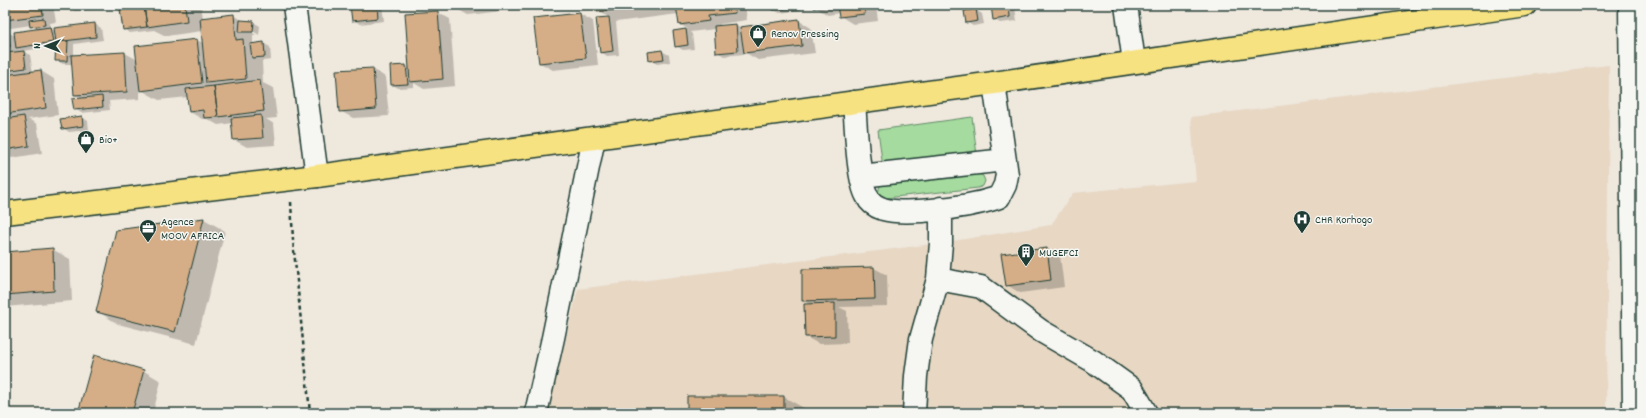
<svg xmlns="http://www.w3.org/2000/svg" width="1646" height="418" viewBox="0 0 1646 418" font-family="Dekko,sans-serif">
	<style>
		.built { fill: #e7d7c3 }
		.green { fill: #a5db9e; stroke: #628c69 }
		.shadow { fill: #0003 }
		.building { fill: #d5ae87; stroke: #1f3d34 }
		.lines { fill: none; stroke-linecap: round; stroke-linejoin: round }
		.minor-casing { stroke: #1f3d34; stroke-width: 25 }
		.major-casing { stroke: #1f3d34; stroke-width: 25 }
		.path { stroke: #1f3d34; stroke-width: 2.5; stroke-dasharray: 4 3; stroke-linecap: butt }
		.minor { stroke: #f6f6f2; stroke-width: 22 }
		.major { stroke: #f7e281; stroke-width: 22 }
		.labels { text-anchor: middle; stroke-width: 3; stroke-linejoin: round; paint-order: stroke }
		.poi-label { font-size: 12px; fill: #1f3d34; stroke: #f6f6f2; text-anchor: start }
	</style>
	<rect width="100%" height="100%" fill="#efe8dd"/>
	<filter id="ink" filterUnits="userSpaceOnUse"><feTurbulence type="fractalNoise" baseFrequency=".025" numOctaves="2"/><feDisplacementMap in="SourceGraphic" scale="8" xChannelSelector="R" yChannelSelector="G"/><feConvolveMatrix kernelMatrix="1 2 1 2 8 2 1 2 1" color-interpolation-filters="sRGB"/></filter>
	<g filter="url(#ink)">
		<path class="built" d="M 1609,65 L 1606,413 L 548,413 L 578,289 L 941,243 L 1051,225 L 1073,193 L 1196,181 L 1191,117 Z"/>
		<path class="green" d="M 972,117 L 977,155 L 883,168 L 878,130 Z
			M 979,174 L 983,176 L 985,181 L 983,186 L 978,188 L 885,198 L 880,197 L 878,193 L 880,185 L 881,184 Z"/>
		<path class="shadow" d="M 5,5 L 53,5 L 56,22 L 50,23 L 51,29 L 55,31 L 95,24 L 101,28 L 103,40 L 74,44 L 74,56 L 125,53 L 138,60 L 197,40 L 203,43 L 202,31 L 166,36 L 154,30 L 130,33 L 124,29 L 121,10 L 145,6 L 145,5 L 201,5 L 203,18 L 234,16 L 244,21 L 253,22 L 260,26 L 259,35 L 253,31 L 253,33 L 256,35 L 253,35 L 253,44 L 263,43 L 270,47 L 271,60 L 262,61 L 263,83 L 273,88 L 277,118 L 266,119 L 274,124 L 276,145 L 247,147 L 234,140 L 233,123 L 218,125 L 207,119 L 202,119 L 190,112 L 188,97 L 159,100 L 139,89 L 140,99 L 109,101 L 110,110 L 81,113 L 75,109 L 82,99 L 75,95 L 73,64 L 63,64 L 56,60 L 56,46 L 23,51 L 30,55 L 33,73 L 41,71 L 54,79 L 58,115 L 28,119 L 37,124 L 42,153 L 12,158 L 5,154 L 5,33 L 8,32 L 15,36 L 37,30 L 31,25 L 11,28 L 5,25 Z
			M 66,5 L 122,5 L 123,7 L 75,11 Z
			M 351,5 L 382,5 L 384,21 L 360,24 L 353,20 Z
			M 455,5 L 527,5 L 527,8 L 468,15 L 455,8 Z
			M 597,5 L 745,5 L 747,20 L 720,24 L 721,26 L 735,25 L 740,28 L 798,20 L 811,28 L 815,53 L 758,60 L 744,52 L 744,54 L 724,56 L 717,52 L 715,29 L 690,32 L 692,34 L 694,49 L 683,50 L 676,46 L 674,32 L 688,29 L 679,24 L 678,14 L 616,22 L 619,55 L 607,56 L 601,52 L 597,19 L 610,18 L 598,11 Z
			M 759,5 L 800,5 L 801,10 L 780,13 L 773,10 L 772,6 L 763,7 Z
			M 814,5 L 876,5 L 878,21 L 853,24 L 840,16 L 839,13 L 828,15 L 815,7 Z
			M 996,5 L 1012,5 L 1015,7 L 1017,21 L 1000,23 L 993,19 Z
			M 976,10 L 982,14 L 984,24 L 973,26 L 966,22 Z
			M 437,12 L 450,19 L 455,86 L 424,89 L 414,83 L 414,87 L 398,88 L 392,84 L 391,67 L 406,66 L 410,68 Z
			M 580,14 L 593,21 L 598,65 L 553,70 L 540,63 L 535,19 Z
			M 662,51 L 669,55 L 670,62 L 657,64 L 650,60 Z
			M 373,69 L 385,77 L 389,116 L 353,118 L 340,111 Z
			M 82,117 L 88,121 L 89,130 L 69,132 L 63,128 Z
			M 204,219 L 225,231 L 196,344 L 118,324 L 97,311 L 117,231 Z
			M 52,249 L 70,259 L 72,301 L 5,307 L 5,253 Z
			M 1047,249 L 1060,256 L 1064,287 L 1020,293 L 1007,285 Z
			M 874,268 L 887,275 L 888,306 L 839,307 L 847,311 L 848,343 L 819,344 L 806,337 L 811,305 L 803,300 L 803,270 Z
			M 144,371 L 161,381 L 153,413 L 79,413 Z
			M 784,397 L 809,411 L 809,413 L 688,413 Z"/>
		<path class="building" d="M 5,5 L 42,5 L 43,15 L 5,20 Z
			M 185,5 L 187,21 L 147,27 L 144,5 Z
			M 350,5 L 377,5 L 378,18 L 352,21 Z
			M 454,5 L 480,5 L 454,8 Z
			M 596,5 L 656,5 L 597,12 Z
			M 676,5 L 734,5 L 735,13 L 708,16 L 709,21 L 679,25 Z
			M 771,5 L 794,5 L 795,7 L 772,10 Z
			M 813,5 L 836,5 L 814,8 Z
			M 837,5 L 864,5 L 865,14 L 839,17 Z
			M 991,5 L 1009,5 L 1010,17 L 993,20 Z
			M 144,6 L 147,27 L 123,30 L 120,9 Z
			M 976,9 L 978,21 L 966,23 L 964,11 Z
			M 438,11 L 443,79 L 410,82 L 405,13 Z
			M 580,13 L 586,58 L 539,63 L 533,18 Z
			M 234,14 L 236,40 L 243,39 L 246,79 L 206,83 L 200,18 Z
			M 609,17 L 613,51 L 600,53 L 596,18 Z
			M 44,18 L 45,25 L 30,27 L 29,20 Z
			M 799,19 L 802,46 L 744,53 L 740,27 Z
			M 240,20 L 254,21 L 253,32 L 239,32 Z
			M 95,23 L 96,37 L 56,42 L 54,28 Z
			M 736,24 L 738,51 L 716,53 L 714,26 Z
			M 50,27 L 53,42 L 16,48 L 14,32 Z
			M 686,29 L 688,45 L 675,47 L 673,31 Z
			M 8,31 L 10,47 L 5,48 L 5,32 Z
			M 197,39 L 202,83 L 140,91 L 135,46 Z
			M 68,41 L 67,61 L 55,61 L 56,42 Z
			M 264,42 L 265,57 L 252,58 L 250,44 Z
			M 662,50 L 664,59 L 649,61 L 648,52 Z
			M 24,51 L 26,68 L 5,71 L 5,53 Z
			M 125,52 L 127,92 L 74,95 L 71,55 Z
			M 406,65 L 408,84 L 391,85 L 390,66 Z
			M 373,68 L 376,109 L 339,112 L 336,70 Z
			M 41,70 L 46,108 L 5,114 L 5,75 Z
			M 260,80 L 264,111 L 218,117 L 214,86 Z
			M 214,86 L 218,117 L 204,118 L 203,110 L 189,112 L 186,89 Z
			M 102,96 L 103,107 L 74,110 L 72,99 Z
			M 261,115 L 263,138 L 233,140 L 231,118 Z
			M 24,116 L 29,146 L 5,150 L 5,119 Z
			M 82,116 L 83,126 L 62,129 L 60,119 Z
			M 204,218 L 175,332 L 96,312 L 116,230 Z
			M 53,248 L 54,291 L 5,295 L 5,252 Z
			M 1047,248 L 1051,280 L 1006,286 L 1001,254 Z
			M 874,267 L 875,299 L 802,301 L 802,269 Z
			M 835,303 L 835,336 L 805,337 L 804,304 Z
			M 94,355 L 144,370 L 132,413 L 78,413 Z
			M 687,396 L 784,396 L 784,413 L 687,413 Z"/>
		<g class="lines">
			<defs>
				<path id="minor" d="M 294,5 L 317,176
					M 1126,5 L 1134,62
					M 1630,5 L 1634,413
					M 854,102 C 856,124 857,178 867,196 C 870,203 877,207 883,209 C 908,216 975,206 999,197 L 1005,185 L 1007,175 L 994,83
					M 861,176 L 1005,160
					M 938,279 L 981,287 L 1041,331 L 1093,361 L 1132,389 L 1146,413
					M 536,413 L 553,338 L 594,138
					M 914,413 L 916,376 L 921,339 L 938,279 L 941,243 L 941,208"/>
				<path id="major" d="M 5,213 L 317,176 L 594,138 L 994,83 L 1525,5"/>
			</defs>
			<use href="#minor" class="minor-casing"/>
			<use href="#major" class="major-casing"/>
			<path class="path" d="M 291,202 L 293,240 L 310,413"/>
			<use href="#minor" class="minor"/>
			<use href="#major" class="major"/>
		</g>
	</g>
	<defs>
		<symbol id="shop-pin" viewBox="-11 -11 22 30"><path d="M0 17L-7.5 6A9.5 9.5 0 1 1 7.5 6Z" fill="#1f3d34" stroke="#f6f6f2"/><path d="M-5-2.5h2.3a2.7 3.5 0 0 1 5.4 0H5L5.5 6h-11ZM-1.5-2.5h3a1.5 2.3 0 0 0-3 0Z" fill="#fff"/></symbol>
		<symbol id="hospital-pin" viewBox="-11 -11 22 30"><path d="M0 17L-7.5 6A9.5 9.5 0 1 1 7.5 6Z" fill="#1f3d34" stroke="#f6f6f2"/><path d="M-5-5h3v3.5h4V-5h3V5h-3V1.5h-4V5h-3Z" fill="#fff"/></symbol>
		<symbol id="office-pin" viewBox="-11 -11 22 30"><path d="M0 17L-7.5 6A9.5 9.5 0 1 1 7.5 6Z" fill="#1f3d34" stroke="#f6f6f2"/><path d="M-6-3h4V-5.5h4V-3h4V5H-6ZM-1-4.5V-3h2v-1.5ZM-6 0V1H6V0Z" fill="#fff"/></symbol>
		<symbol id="building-pin" viewBox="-11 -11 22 30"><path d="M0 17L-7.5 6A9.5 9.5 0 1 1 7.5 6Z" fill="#1f3d34" stroke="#f6f6f2"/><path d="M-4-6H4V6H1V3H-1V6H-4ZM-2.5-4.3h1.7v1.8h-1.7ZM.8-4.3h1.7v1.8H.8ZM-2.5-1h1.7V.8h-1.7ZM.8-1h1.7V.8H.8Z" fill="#fff"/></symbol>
	</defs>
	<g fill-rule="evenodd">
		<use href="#shop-pin" x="748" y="23" width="20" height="27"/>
		<use href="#shop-pin" x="76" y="129" width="20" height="27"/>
		<use href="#hospital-pin" x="1292" y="209" width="20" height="27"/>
		<use href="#office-pin" x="138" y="218" width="20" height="27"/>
		<use href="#building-pin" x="1016" y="242" width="20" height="27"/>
	</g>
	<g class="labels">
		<g class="poi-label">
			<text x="771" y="37">Renov Pressing</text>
			<text x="99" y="143">Bio+</text>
			<text x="1315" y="223">CHR Korhogo</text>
			<text x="161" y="225">Agence<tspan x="161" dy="14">MOOV AFRICA</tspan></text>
			<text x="1039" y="256">MUGEFCI</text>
		</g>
	</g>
	<rect width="1646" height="418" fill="none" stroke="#f6f6f2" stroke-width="20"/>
	<rect x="10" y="10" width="1626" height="398" fill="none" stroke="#1f3d34" stroke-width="1.5" filter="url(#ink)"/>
	<g transform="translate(46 46) rotate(270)" stroke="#f6f6f2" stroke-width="3" paint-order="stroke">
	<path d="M0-3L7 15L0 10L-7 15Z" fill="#1f3d34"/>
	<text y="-6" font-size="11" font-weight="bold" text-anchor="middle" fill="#1f3d34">N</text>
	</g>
</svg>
